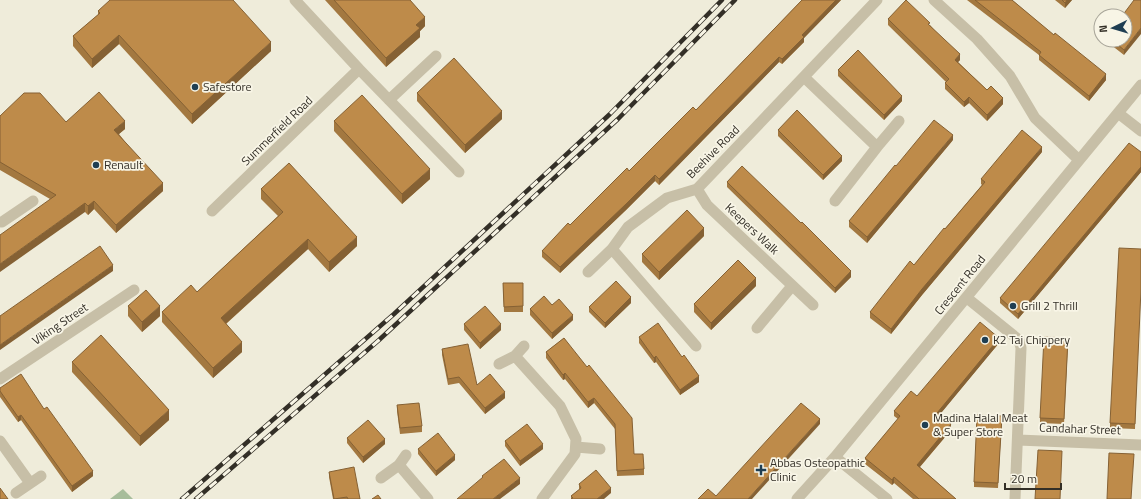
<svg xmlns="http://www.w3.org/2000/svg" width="1141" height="499" viewBox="0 0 1141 499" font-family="'Titillium Web',sans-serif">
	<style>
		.green { fill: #a7bd9b }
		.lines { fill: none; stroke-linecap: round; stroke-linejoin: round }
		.minor { stroke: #c7bfa7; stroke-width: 11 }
		.rail-casing { stroke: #332f27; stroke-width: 4.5 }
		.rail { stroke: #f8f5e6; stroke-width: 3; stroke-dasharray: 9; stroke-linecap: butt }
		.wall { fill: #a37840 }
		.shaded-wall { fill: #856134 }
		.building { fill: #be8b4a; stroke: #856134 }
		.poi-dot { fill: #1f3e52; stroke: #f8f5e6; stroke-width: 1.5 }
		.labels { text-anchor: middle; stroke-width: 3.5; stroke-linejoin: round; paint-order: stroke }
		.poi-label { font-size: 12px; fill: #332f27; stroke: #f8f5e6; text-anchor: start }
		.street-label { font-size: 12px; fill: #332f27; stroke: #f8f5e6 }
	</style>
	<rect width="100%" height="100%" fill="#efecda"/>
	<path class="green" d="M 123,489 L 133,499 L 110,499 Z"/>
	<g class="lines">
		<path class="minor" d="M 295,0 L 359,69 L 459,172
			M 934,0 L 977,39 L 1010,76 L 1035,118 L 1079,160
			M 804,77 L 877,147 L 835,201
			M 389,100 L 436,56
			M 1118,113 L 1141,131
			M 877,147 L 899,121
			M 697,189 L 707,205 L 813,305
			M 212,211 L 359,69
			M 2,222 L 33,201
			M 588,272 L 612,249
			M 967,298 L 1019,340 L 1021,348 L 1015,499
			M 757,328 L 792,286
			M 696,346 L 612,249 L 628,227 L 667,198 L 697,189 L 877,0
			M 515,356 L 560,406 L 576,439 L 575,454 L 542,499
			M 499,364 L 515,356 L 524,346
			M 0,379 L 134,290
			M 1018,440 L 1141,445
			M 0,441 L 30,483
			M 576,447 L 600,449
			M 835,457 L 887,499
			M 399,465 L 428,499
			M 381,478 L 399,465 L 406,455
			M 16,493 L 41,476
			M 797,499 L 835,457 L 1141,85"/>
		<defs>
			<path id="rail" d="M 182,499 L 394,314 L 610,114 L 722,0
				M 196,499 L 379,340 L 618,119 L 735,0"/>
		</defs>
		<use href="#rail" class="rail-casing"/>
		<use href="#rail" class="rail"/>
	</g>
	<path class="wall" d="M 325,0 L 410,0 L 425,26 L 420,31 L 420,37 L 386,67 Z
		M 802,0 L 841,0 L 804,38 L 804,42 L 782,64 L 779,62 L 659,185 L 655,181 L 626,210 L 560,273 L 542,257 L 542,251 L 696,110 Z
		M 967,0 L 1012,0 L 1106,80 L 1089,101 L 1039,60 L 1039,55 Z
		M 1055,0 L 1072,0 L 1065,8 Z
		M 98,11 L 271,51 L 192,124 L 119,44 L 92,68 L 73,46 L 73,36 L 98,15 Z
		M 888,19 L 930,25 L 960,60 L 958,62 L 987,90 L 1003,104 L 987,121 L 969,103 L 964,107 L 945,89 L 945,83 L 946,82 L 888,25 Z
		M 1106,40 L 1125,40 L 1124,55 L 1106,41 Z
		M 838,70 L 902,101 L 884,120 L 838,76 Z
		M 417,93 L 502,119 L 465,153 L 417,101 Z
		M 0,116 L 125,129 L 119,134 L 163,191 L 116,233 L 94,209 L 88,215 L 85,212 L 50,199 L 0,170 Z
		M 334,121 L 430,179 L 402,204 L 334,131 Z
		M 778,130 L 842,161 L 823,180 L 778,136 Z
		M 953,140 L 867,243 L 849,227 L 849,221 Z
		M 1042,152 L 922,295 L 891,334 L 870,318 L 870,312 L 914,265 L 982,185 L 981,184 L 981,179 Z
		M 1141,152 L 1141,172 L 1018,319 L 1000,303 L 1000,298 Z
		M 727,182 L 851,277 L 835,293 L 727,187 Z
		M 261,189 L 357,246 L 329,272 L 308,249 L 226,324 L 242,352 L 213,378 L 162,322 L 162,312 L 197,292 L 278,216 L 261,199 Z
		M 704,236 L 659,280 L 642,262 L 642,254 Z
		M 1141,249 L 1135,429 L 1110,428 L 1110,423 Z
		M 503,283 L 523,283 L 523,312 L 504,312 Z
		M 756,286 L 711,330 L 694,312 L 694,304 Z
		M 631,303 L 605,328 L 589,312 L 589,307 Z
		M 128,306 L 160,316 L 142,332 L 128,316 Z
		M 530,309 L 573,320 L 552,339 L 530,315 Z
		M 464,324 L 501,330 L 480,349 L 464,330 Z
		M 639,337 L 699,382 L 680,395 L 656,362 L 654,363 L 639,343 Z
		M 564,338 L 634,454 L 644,469 L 644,475 L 617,476 L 615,429 L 594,403 L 588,408 L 565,379 L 563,380 L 546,358 L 546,352 Z
		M 999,343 L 939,415 L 951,430 L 920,467 L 956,499 L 913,499 L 894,483 L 892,485 L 865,464 L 865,458 L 898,419 L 894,416 L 894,411 Z
		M 1068,344 L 1064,424 L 1040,423 L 1040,418 Z
		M 442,349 L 477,385 L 505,398 L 485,414 L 459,383 L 448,385 L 442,355 Z
		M 72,362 L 169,420 L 140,446 L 72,372 Z
		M 0,388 L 44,409 L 93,476 L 72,492 L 21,420 L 18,422 L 0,397 Z
		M 397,405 L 422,426 L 422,432 L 400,434 L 397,411 Z
		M 1002,416 L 998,488 L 974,487 L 974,482 Z
		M 347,438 L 385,444 L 363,463 L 347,443 Z
		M 505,441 L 543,449 L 520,466 L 505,446 Z
		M 418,449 L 455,460 L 436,476 L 418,454 Z
		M 329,472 L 360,499 L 333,499 L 329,477 Z
		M 579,484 L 611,493 L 571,499 L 571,496 L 579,490 Z"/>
	<path class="shaded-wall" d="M 836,0 L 841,0 L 804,38 L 804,42 L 782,64 L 782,59 L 802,35 Z
		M 1067,0 L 1072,0 L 1065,8 L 1065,3 Z
		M 425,17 L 425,26 L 420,31 L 420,37 L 386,67 L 386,58 L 416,25 Z
		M 1141,28 L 1141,34 L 1124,55 L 1124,50 Z
		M 119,35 L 119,44 L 92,68 L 92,59 Z
		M 271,42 L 271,51 L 192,124 L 192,114 Z
		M 960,54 L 960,60 L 955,65 L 955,60 Z
		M 779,57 L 779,62 L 659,185 L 659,179 Z
		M 1106,74 L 1106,80 L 1089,101 L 1089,96 Z
		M 902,96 L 902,101 L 884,120 L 884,115 Z
		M 969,97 L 969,103 L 964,107 L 964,102 Z
		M 1003,98 L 1003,104 L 987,121 L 987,115 Z
		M 502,111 L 502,119 L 465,153 L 465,145 Z
		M 125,121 L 125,129 L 114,138 L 114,130 Z
		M 953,135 L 953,140 L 867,243 L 867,237 Z
		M 1042,147 L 1042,152 L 922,295 L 891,334 L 891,329 L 922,289 Z
		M 842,156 L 842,161 L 823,180 L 823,175 Z
		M 1141,167 L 1141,172 L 1018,319 L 1018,314 Z
		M 430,169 L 430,179 L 402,204 L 402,194 Z
		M 655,175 L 655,181 L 626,210 L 560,273 L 560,267 Z
		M 163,183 L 163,191 L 116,233 L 116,225 Z
		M 94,201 L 94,209 L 88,215 L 88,206 Z
		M 85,203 L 85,212 L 0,272 L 0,264 Z
		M 704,228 L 704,236 L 659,280 L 659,272 Z
		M 357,237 L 357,246 L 329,272 L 329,262 Z
		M 308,239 L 308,249 L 221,328 L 221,318 Z
		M 113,265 L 113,271 L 0,350 L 0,345 Z
		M 851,271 L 851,277 L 835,293 L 835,288 Z
		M 756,278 L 756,286 L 711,330 L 711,323 Z
		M 631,297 L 631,303 L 605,328 L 605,323 Z
		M 160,306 L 160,316 L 142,332 L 142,322 Z
		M 573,315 L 573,320 L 552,339 L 552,333 Z
		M 501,324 L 501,330 L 480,349 L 480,343 Z
		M 999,338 L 999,343 L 937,418 L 937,413 Z
		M 242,342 L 242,352 L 213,378 L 213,368 Z
		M 656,356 L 656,362 L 654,363 L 654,358 Z
		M 565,373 L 565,379 L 563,380 L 563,375 Z
		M 699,376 L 699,382 L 680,395 L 680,390 Z
		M 505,392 L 505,398 L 485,414 L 485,408 Z
		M 594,398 L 594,403 L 588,408 L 588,402 Z
		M 169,410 L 169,420 L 140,446 L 140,436 Z
		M 21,415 L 21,420 L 18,422 L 18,417 Z
		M 820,419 L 820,424 L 752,499 L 748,499 Z
		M 951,424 L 951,430 L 917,470 L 917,465 Z
		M 385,439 L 385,444 L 363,463 L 363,457 Z
		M 543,444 L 543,449 L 520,466 L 520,461 Z
		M 455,455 L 455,460 L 436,476 L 436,471 Z
		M 93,471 L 93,476 L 72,492 L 72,486 Z
		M 894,477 L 894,483 L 892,485 L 892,480 Z
		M 520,478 L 520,484 L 500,499 L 493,499 Z
		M 611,488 L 611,493 L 604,499 L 597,499 Z"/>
	<path class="building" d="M 110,0 L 233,0 L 271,42 L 192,114 L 119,35 L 92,59 L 73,36 L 100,13 L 98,11 Z
		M 334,0 L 410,0 L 425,17 L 416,25 L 420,28 L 386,58 Z
		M 802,0 L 836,0 L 802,35 L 804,37 L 782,59 L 779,57 L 659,179 L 655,175 L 626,204 L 560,267 L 542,251 L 568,223 L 570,225 L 627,168 L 629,171 L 693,107 L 696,110 Z
		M 906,0 L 930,23 L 928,24 L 960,54 L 955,60 L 987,90 L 991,86 L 1003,98 L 987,115 L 969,97 L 964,102 L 945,83 L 949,79 L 888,19 Z
		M 975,0 L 1012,0 L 1054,35 L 1055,33 L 1106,74 L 1089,96 L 1039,55 L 1041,52 Z
		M 1062,0 L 1067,0 L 1065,3 Z
		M 1134,0 L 1141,0 L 1141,28 L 1124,50 L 1112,40 L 1125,40 L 1125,16 L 1122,16 Z
		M 858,50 L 902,96 L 884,115 L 838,70 Z
		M 454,58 L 502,111 L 465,145 L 417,93 Z
		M 99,92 L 125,121 L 114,130 L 163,183 L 116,225 L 94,201 L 88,206 L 85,203 L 0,264 L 0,235 L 56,195 L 0,162 L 0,116 L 24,93 L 40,93 L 66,122 Z
		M 362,95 L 430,169 L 402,194 L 334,121 Z
		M 797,110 L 842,156 L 823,175 L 778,130 Z
		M 934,120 L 953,135 L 867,237 L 849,221 L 895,165 L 896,166 Z
		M 1022,130 L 1042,147 L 922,289 L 891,329 L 870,312 L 910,261 L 914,265 L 944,228 L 945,229 L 985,182 L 981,179 Z
		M 1129,143 L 1141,152 L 1141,167 L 1018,314 L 1000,298 Z
		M 289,163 L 357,237 L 329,262 L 308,239 L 221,318 L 242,342 L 213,368 L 162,312 L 191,285 L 197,292 L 283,212 L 261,189 Z
		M 742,166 L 801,223 L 802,222 L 851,271 L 835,288 L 727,182 Z
		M 687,210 L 704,228 L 659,272 L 642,254 Z
		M 100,246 L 113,265 L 0,345 L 0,316 Z
		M 1119,248 L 1141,249 L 1141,289 L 1135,424 L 1110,423 Z
		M 738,260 L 756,278 L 711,323 L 694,304 Z
		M 616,281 L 631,297 L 605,323 L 589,307 Z
		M 503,283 L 523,283 L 523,306 L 504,307 Z
		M 146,290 L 160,306 L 142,322 L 128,306 Z
		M 544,296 L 552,305 L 559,299 L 573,315 L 552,333 L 530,309 Z
		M 485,306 L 501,324 L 480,343 L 464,324 Z
		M 980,322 L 999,338 L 937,413 L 951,424 L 917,465 L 956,499 L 919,499 L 894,477 L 892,480 L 865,458 L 900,416 L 894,411 L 911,391 L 917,396 Z
		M 658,323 L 682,357 L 684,355 L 699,376 L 680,390 L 656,356 L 654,358 L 639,337 Z
		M 101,335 L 169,410 L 140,436 L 72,362 Z
		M 1044,337 L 1068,338 L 1064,419 L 1040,418 Z
		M 564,338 L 587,367 L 589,365 L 632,418 L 634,454 L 643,454 L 644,469 L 617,471 L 615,424 L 594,398 L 588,402 L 565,373 L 563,375 L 546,352 Z
		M 468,344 L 477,385 L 490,374 L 505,392 L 485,408 L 459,377 L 448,379 L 442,349 Z
		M 21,374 L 44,409 L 47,407 L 93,471 L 72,486 L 21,415 L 18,417 L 0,391 L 0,388 Z
		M 419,403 L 422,426 L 400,428 L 397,405 Z
		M 801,403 L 820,419 L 748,499 L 698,499 L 708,489 L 716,496 Z
		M 977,415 L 1002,416 L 998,483 L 974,482 Z
		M 368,420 L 385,439 L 363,457 L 347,438 Z
		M 527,424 L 543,444 L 520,461 L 505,441 Z
		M 438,433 L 455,455 L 436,471 L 418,449 Z
		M 1038,450 L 1062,451 L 1060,499 L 1035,499 Z
		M 1109,453 L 1134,454 L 1131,499 L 1107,499 Z
		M 504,459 L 520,478 L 493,499 L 457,499 L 483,477 L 482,476 Z
		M 354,467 L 360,499 L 348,499 L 347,497 L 334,499 L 329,472 Z
		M 596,470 L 611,488 L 597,499 L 571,499 L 573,498 L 571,496 L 581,488 L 579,484 Z
		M 0,488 L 8,499 L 0,499 Z
		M 378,495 L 381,499 L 372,499 Z"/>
	<g class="poi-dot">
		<circle cx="195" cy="87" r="4"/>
		<circle cx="96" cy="165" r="4"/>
		<circle cx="1013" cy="306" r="4"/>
		<circle cx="985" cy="340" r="4"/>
		<circle cx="925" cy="425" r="4"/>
		<path d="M759 464h4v4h4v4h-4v4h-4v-4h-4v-4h4z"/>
	</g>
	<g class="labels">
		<g class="poi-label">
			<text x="203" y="91">Safestore</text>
			<text x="104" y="169">Renault</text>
			<text x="1021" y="310">Grill 2 Thrill</text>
			<text x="993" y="344">K2 Taj Chippery</text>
			<text x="933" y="422">Madina Halal Meat<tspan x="933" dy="14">&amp; Super Store</tspan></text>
			<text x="770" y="467">Abbas Osteopathic<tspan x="770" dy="14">Clinic</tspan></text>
		</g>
		<g class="street-label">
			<text transform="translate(277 131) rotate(-44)" y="4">Summerfield Road</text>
			<text transform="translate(713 152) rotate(-45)" y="4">Beehive Road</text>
			<text transform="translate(752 229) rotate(43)" y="4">Keepers Walk</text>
			<text transform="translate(960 285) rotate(-51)" y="4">Crescent Road</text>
			<text transform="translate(60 324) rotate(-34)" y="4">Viking Street</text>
			<text transform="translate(1080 429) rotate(2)" y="4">Candahar Street</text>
		</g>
	</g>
	<g transform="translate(1113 28) rotate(265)"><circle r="19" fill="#f8f5e6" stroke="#a9a69a"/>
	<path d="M0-3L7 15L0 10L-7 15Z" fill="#1f3e52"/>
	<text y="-6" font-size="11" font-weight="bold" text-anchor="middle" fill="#332f27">N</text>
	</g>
	<path d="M1005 483v6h56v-6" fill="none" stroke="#332f27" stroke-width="2"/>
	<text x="1011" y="483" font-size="12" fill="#332f27" stroke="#f8f5e6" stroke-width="3" paint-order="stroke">20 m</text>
</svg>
